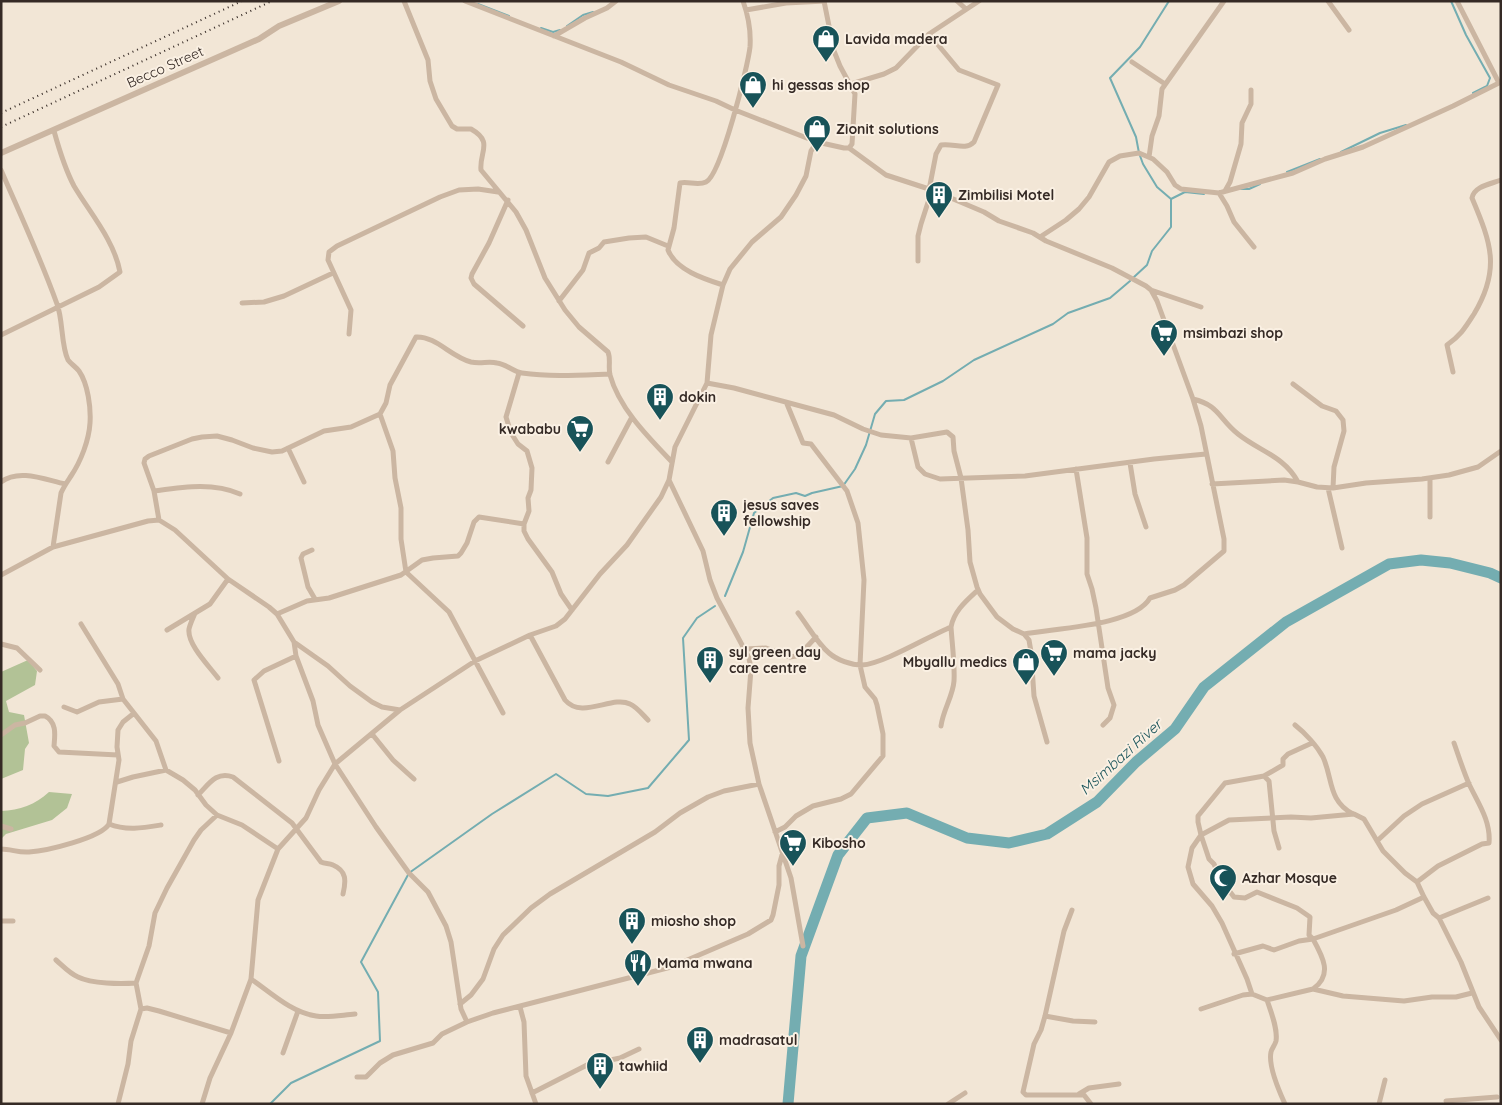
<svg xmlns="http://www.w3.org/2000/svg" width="1502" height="1105" viewBox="0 0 1502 1105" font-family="Quicksand,sans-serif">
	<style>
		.green { fill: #b2c296 }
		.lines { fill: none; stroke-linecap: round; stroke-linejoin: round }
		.stream { stroke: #74adb1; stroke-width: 2 }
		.river { stroke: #74adb1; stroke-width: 11 }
		.minor { stroke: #cbb6a2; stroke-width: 5 }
		.tertiary { stroke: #cbb6a2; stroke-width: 6 }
		.rail { stroke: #352a25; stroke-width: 2; stroke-dasharray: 1 4; stroke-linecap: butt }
		.labels { text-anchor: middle; stroke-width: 4; stroke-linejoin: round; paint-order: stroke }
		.poi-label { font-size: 14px; font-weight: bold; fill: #352a25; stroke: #faf0e3; text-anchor: start }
		.street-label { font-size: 14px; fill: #352a25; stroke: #faf0e3 }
		.water-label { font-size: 15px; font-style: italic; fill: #185359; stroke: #faf0e3 }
	</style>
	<rect width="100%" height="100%" fill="#f2e6d6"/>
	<path class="green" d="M 28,660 L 37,671 L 35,685 L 6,701 L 9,712 L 24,715 L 29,743 L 25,749 L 23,770 L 1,779 L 1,672 Z
		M 49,792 L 72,794 L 67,808 L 52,820 L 6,834 L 1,839 L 1,811 C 20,810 35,805 49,792 Z"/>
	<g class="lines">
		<path class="stream" d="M 1451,1 L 1466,35 L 1490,78 L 1487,86 L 1473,93
			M 478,4 L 509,16
			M 567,26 L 583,15 L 593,12
			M 541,28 L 553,32 L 560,30
			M 1341,152 L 1380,133 L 1406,125
			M 1287,172 L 1320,159
			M 1241,189 L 1249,189 L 1260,184
			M 1171,199 L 1185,192 L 1204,194
			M 1134,277 L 1147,265 L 1152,251 L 1171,227 L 1171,199 L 1157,187 L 1143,164 L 1139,153 L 1136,137 L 1110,78 L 1140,47 L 1169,1
			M 725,596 L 743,552 L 754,513 L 773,498 L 796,493 L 805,496 L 812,493 L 843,486 L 855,469 L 866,445 L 875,414 L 886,401 L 904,400 L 943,381 L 974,360 L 1053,324 L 1068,313 L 1110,298 L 1130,281
			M 270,1104 L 291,1083 L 380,1041 L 378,992 L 361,962 L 409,873 L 492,814 L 556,774 L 586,794 L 608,796 L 648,788 L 689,740 L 683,638 L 697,618 L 715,606"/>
		<path class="river" d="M 788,1104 L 801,956 L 838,855 L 867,818 L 907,813 L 967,838 L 1009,843 L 1047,834 L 1097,802 L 1136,762 L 1175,729 L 1204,687 L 1286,622 L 1389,564 L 1421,560 L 1450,563 L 1490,573 L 1501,578"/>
		<path class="minor" d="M 404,1 L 428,60 L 430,81 L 436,99 L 452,126 L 457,129 L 471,129 C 494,142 479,152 481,170 L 516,212 L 526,230 L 545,278 L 565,310 L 579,327 L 608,352 C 611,359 608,367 610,375 C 619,408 648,437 671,461
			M 465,1 L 621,62 L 669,85 L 716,101 L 735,110 L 817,142
			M 957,1 L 966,9
			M 1328,1 L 1349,30
			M 1457,1 L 1499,83
			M 746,10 L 786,3 L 825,1
			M 554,36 L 585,18 L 607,8 L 616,1
			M 1132,62 L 1165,84
			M 851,84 L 884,74 L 896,68 L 929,34 L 979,1
			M 849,148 L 886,175 L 932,190 L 984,212 L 999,221 L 1033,233 L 1046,241 L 1112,268 L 1146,286 L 1151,290 L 1157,301 L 1193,399 L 1201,426 L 1224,539 L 1224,551 L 1184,585 L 1175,590 L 1150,598 C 1134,626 1055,628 1024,634
			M 1149,157 L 1152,136 L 1159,116 L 1162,89 L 1224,1
			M 1,170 C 20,214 41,259 57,304 C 63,319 61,346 68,360 C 71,364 76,367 79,371 C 88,384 91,408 90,423 C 89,440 81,461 71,476 C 67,482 64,486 61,493 L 53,547
			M 929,190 L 936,154 L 941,145 C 954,143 965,151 974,142 L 998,85 L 959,70 L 929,34
			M 1225,191 L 1230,182 L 1241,144 L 1242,123 L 1251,104 L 1251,90
			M 1219,193 L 1227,206 L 1234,222 L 1254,247
			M 508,200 L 489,243 L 472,274 L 471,278 L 474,284 L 523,326
			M 1040,237 L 1066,220 L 1079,209 L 1089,197 L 1109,162 L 1120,156 L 1139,153 L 1153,159 L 1167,172 L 1175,185 L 1181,189 L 1219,193 L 1293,173 L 1325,159 L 1363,147 L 1453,106 L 1501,82
			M 918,261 L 918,236 L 921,224 L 932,190
			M 723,285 C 704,279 676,270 668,250 L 674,228 L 680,183 C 688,181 698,186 706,182 C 721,175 748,66 750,47 C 751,32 748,15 743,1
			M 1151,290 L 1201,307
			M 559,301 L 583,270 L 589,253 L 599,248 L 604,242 L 629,238 L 646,237 L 668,246
			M 242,303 L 264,302 L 284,296 L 333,273
			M 349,334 L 351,310 L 328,260 L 329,252 L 337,246 L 440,197 L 459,190 L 478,189 L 498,192
			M 1,335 L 99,287 L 120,272 C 114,240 90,213 74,186 C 65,169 59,149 54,131
			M 1453,372 L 1447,345 C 1461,335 1465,328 1474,314 C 1501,269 1491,243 1472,198 C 1474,186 1491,184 1501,180
			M 519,373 L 506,417 L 511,433 L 518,444 L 527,451 L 532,468 L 531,490 L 528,498 L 529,511 L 524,524 L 524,531 L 528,539 L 552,572 L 561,594 L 572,610
			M 707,383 L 734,388 L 834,415 L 863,429 L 881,435 L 911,438 L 947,432 L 953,437 L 954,451 L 961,478 L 968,530 L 970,562 L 977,587 L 980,594 L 997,617 L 1013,629 L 1024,634 L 1029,640 L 1031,652 L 1034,696 L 1047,742
			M 1293,384 L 1322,406 L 1336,411 L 1343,420 L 1344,431 L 1334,467 L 1333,488
			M 1193,399 C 1219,405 1219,419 1238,434 C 1259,451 1284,456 1298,482
			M 380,414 L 393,451 L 395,478 L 401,508 L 401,539 L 406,572 L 449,612 L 503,713
			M 911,438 L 918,467 L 925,474 L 940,479 L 1025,476 L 1154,459 L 1206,454
			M 288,448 L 304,482
			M 608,462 L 632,417
			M 1130,463 L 1135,494 L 1146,527
			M 1076,469 L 1087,538 L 1087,574 L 1092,589 L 1096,608 L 1108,688 L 1114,705 L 1110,718 L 1103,725
			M 1430,478 L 1430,517
			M 669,480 L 703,551 L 710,580 L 717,598 L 749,658 L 751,669 L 748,708 L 750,743 L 759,784 L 791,878 L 803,946
			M 1,482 C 19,468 46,480 65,484
			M 1212,484 L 1284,480 L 1298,482 L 1317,487 L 1333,488 L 1366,483 L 1422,479 L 1449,475 L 1478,467 L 1501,451
			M 1328,488 L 1342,548
			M 154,491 C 183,487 213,482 240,494
			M 159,520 L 154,491 L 144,463 L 145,459 L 149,456 L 192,439 L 202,437 L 217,436 L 232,440 L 253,448 L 272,452 L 282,451 L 324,431 L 351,427 L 380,414 L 386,403 L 390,385 L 416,337 C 436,336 451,357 471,362 C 480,364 489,361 497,363 C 506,364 514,372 522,373 C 551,377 581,375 610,374
			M 312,550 L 303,554 L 301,558 L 308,587 L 315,599
			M 1,575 L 53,547 L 148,521 L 159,520 L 175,530 L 228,579 L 269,607 L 277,614 L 294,642 L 328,666 L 350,686 L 372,702 L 382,707 L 400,710 L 475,661 L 530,635 L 556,626 L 565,619 L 600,574 L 627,545 L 661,497 L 669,480 L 675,447 L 707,383 L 711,335 L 723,285 L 730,269 L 752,242 L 781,217 L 796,195 L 806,176 L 811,151 L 817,142 L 844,148 L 849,148 L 852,144 L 855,94 L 840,66 L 834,51 L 824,1
			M 195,613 C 193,618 190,624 189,629 C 187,644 209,666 218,678
			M 798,613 C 808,626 817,643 829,653 C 837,660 851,665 862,665 C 883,664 929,636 951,627
			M 277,614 L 307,601 L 329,598 L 401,575 L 422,560 L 433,558 L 458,556 L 461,553 L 467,543 L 474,522 L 479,517 L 524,524
			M 81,624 L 118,684 L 123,699 L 156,741 L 166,770 L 183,780 L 195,790 L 206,805 L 217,815 L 242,825 L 278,849
			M 167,630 L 210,604 L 228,579
			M 530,635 L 565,700 C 582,720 612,695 630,704 C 637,707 643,715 648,720
			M 294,642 L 296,656 L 313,701 L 318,725 L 335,764 L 376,827 L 409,873 L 428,892 L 446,926 L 451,942 L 461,1009 L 467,1022
			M 1,644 L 17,648 L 40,670
			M 746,649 L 766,648 L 790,657 L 796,656 L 801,653 L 816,637
			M 64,707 L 77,712 L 99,702 L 123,699
			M 1295,725 C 1305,733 1317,746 1323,757 C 1333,779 1328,801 1353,814
			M 941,726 C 943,710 953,696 954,681 C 955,665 952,643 951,627 C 954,611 966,601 978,590
			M 372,734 L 393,760 L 414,779
			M 1,735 L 15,725 L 25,723 L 40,716 L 45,716 C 57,722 55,735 54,746 L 59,752 L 118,755
			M 279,761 L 254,680 L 264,671 L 296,656
			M 1264,776 L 1269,781 L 1274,831 L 1279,848
			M 117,782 L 133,777 L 166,770
			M 198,795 C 209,784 216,771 233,777 L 292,823 L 321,862 C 325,864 329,863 333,865 C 347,871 346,881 343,894
			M 109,824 C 126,831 143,828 161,825
			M 1,826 L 11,829
			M 775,832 L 785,827 L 796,816 L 813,806 L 841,799 L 851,794 L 883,756 L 883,734 L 877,705 L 875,699 L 865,687 L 860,665 L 864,580 L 858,523 L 847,491 L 811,444 L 803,443 L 787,404
			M 1377,841 L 1404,816 L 1422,804 L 1469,783
			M 1,849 C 11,849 19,853 29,852 C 46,851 101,838 109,824 L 119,760 L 117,747 L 118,730 L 123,722 L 133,714
			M 1417,882 L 1438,866 L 1482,844 L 1489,843 C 1491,821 1478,803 1469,784 C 1463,770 1459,757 1454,743
			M 1072,910 L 1064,931 L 1045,1016 L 1041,1030 L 1034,1044 L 1023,1092 L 1026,1095 L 1084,1095 L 1091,1104
			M 1439,918 L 1488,898
			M 1,921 L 13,921
			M 1234,954 L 1263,946 L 1274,950 L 1299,941 L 1313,939 L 1309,935 L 1310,917 L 1297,908 L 1257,892 L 1245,898 L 1234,897 L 1221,880 L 1214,864 L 1209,859 L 1201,835 L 1198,822 L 1198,816 L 1225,783 L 1264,776 L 1283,765 L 1283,759 L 1288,754 L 1312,743
			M 56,960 C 63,966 69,973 78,977 C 92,984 121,984 136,983 L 149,946 L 155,913 L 167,888 L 194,840 L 201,830 L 217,815
			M 251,979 C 270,992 292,1013 316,1016 C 328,1018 342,1015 355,1014
			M 136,983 L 141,1009
			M 1313,989 C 1333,975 1323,957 1313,939 L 1396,910 L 1424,897
			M 1267,1000 L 1313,989 L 1343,996 L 1404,1001 L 1432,997 L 1456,997 L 1472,993
			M 460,1004 L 471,995 L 483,979 L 494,949 L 503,935 L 531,908 L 550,894 L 655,832 L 680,813 L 708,797 L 724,791 L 759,784
			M 520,1007 L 524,1022 L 526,1076 L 536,1104
			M 1201,1009 L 1243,995 L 1252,994
			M 1045,1016 L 1073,1021 L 1095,1022
			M 283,1053 L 298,1011
			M 357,1077 L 366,1077 L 380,1063 L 393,1055 L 433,1043 L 442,1034 L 467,1022 L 493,1013 L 671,967 L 748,934 L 771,920 L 773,915 L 779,885 L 779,866 L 782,855
			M 532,1093 L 587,1065 L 620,1058 L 639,1049
			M 1079,1094 L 1089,1088 L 1119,1084
			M 1446,1101 L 1497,1097
			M 118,1104 L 128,1064 L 131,1041 L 141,1009 L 147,1008 L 159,1011 L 231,1033
			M 202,1104 L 210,1078 L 231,1033 L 251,979 L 258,900 L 278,849 L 306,818 L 319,790 L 335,764 L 400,710
			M 948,1104 L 965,1093
			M 1285,1104 C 1279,1091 1268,1066 1271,1052 C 1272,1048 1275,1045 1276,1041 C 1278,1029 1271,1012 1267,1000 L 1252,994 L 1247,979 L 1222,923 L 1212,906 L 1193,884 L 1188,867 L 1192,848 L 1201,835 L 1229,820 L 1291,817 L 1311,818 L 1354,814 L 1364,819 L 1383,851 L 1405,873 L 1417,882 L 1424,897 L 1433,913 L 1439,918 L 1461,962 L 1479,1007 L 1501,1040
			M 1379,1104 L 1385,1080"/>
		<path class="tertiary" d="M 1,153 L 259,39 L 279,26 L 339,1"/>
		<path class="rail" d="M 1,113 L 242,1
			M 1,127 L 272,1"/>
	</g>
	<defs>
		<symbol id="shop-pin" viewBox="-11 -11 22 30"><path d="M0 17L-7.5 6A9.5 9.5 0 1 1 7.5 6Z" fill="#185359" stroke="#faf0e3"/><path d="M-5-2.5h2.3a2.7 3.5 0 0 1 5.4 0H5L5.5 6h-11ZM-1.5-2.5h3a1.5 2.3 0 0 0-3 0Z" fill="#fff"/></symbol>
		<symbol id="building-pin" viewBox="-11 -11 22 30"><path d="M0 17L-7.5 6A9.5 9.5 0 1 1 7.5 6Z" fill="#185359" stroke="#faf0e3"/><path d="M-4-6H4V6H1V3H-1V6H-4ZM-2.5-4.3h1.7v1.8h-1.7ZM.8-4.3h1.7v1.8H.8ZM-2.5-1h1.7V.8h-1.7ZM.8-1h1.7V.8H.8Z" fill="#fff"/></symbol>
		<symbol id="supermarket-pin" viewBox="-11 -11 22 30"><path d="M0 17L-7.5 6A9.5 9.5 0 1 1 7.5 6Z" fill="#185359" stroke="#faf0e3"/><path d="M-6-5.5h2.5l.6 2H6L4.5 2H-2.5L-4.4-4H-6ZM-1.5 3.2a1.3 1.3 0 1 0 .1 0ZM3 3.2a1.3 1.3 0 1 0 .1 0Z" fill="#fff"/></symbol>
		<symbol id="mosque-pin" viewBox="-11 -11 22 30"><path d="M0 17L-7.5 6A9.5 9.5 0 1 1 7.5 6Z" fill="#185359" stroke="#faf0e3"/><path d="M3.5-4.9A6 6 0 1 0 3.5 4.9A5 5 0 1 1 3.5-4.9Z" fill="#fff"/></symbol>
		<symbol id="restaurant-pin" viewBox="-11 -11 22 30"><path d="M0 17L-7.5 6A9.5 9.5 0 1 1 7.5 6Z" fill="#185359" stroke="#faf0e3"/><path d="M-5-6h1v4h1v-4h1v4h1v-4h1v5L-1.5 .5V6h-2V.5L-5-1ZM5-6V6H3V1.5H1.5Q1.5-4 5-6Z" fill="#fff"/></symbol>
	</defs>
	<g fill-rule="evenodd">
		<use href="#shop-pin" x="810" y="23" width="32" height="43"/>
		<use href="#shop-pin" x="737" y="69" width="32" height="43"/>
		<use href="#shop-pin" x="801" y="113" width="32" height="43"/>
		<use href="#building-pin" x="923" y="179" width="32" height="43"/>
		<use href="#supermarket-pin" x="1148" y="317" width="32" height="43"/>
		<use href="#building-pin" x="644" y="381" width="32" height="43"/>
		<use href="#supermarket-pin" x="564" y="413" width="32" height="43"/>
		<use href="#building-pin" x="708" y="497" width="32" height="43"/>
		<use href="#supermarket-pin" x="1038" y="637" width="32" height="43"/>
		<use href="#building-pin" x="694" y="644" width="32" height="43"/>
		<use href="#shop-pin" x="1010" y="646" width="32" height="43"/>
		<use href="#supermarket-pin" x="777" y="827" width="32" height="43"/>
		<use href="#mosque-pin" x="1207" y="862" width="32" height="43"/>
		<use href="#building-pin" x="616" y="905" width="32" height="43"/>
		<use href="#restaurant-pin" x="622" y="947" width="32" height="43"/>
		<use href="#building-pin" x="684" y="1024" width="32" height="43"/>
		<use href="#building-pin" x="584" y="1050" width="32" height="43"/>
	</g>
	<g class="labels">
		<g class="poi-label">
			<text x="845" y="44">Lavida madera</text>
			<text x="772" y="90">hi gessas shop</text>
			<text x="836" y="134">Zionit solutions</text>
			<text x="958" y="200">Zimbilisi Motel</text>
			<text x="1183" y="338">msimbazi shop</text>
			<text x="679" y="402">dokin</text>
			<text x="561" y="434" text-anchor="end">kwababu</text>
			<text x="743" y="510">jesus saves<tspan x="743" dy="16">fellowship</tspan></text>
			<text x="729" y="657">syl green day<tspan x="729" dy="16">care centre</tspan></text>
			<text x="1073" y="658">mama jacky</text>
			<text x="1007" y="667" text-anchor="end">Mbyallu medics</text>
			<text x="812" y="848">Kibosho</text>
			<text x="1242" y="883">Azhar Mosque</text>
			<text x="651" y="926">miosho shop</text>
			<text x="657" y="968">Mama mwana</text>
			<text x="719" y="1045">madrasatul</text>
			<text x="619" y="1071">tawhiid</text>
		</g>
		<g class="street-label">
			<text transform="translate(165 67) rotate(-24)" y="5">Becco Street</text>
		</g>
		<g class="water-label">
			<text transform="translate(1121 757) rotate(-42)" y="5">Msimbazi River</text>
		</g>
	</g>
	<rect width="1502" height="1105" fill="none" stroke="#352a25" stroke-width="5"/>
</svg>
